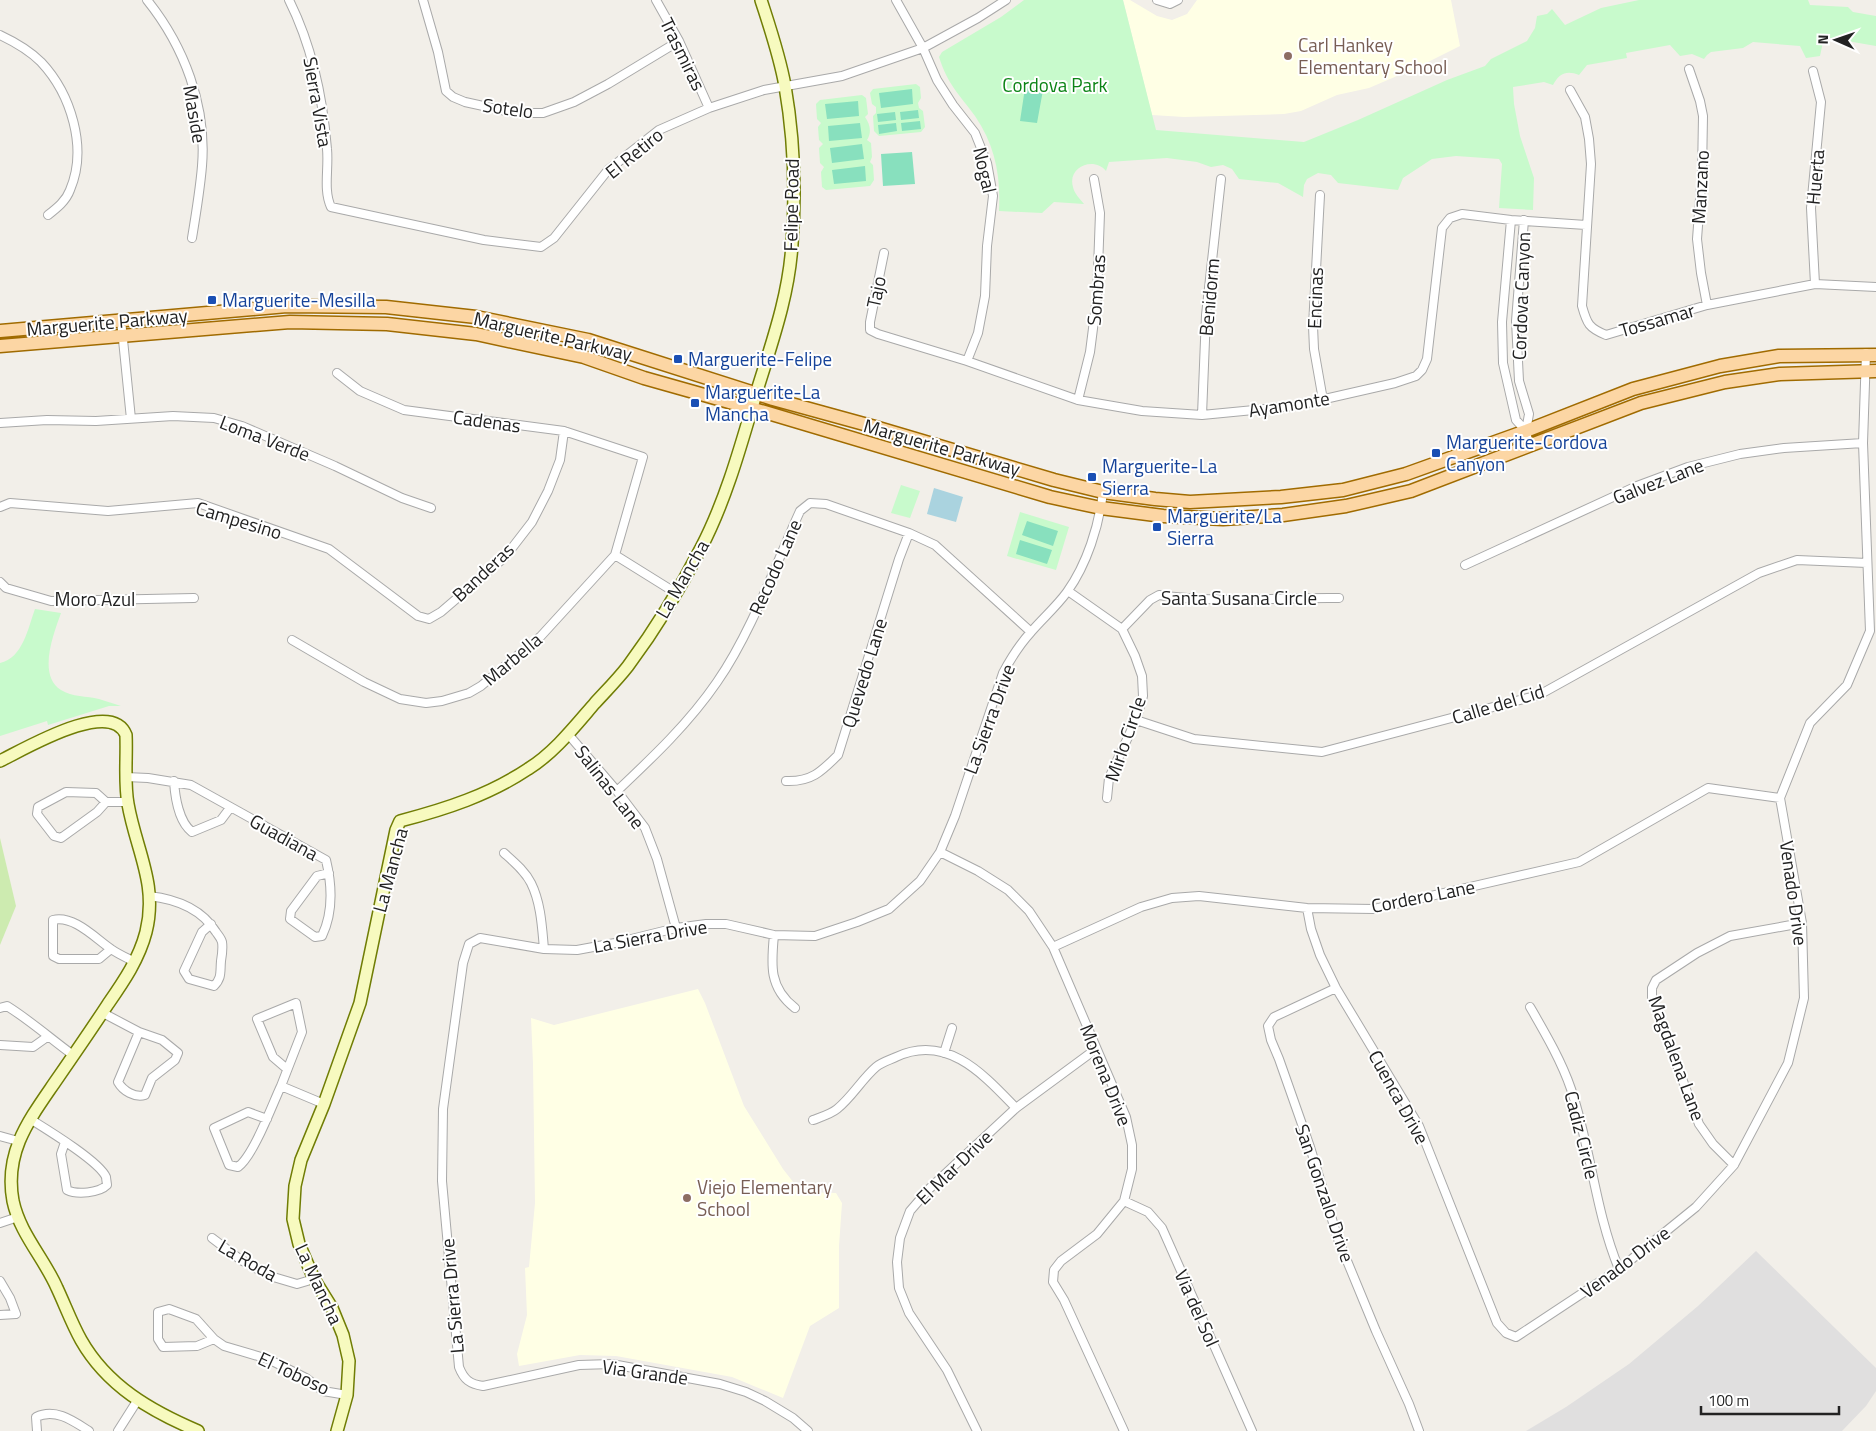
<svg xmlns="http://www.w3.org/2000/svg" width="1876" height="1431" viewBox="0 0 1876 1431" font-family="'Titillium Web',sans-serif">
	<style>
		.residential { fill: #e0dfdf }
		.education { fill: #ffffe5 }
		.grass { fill: #cdebb0 }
		.park { fill: #c8facc }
		.pitch { fill: #88e0be }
		.water { fill: #aad3df }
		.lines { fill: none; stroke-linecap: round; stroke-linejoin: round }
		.street-casing { stroke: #a9a9a9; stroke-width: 10 }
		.secondary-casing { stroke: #707d05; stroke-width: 14 }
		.primary-casing { stroke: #a06b00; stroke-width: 15 }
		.street { stroke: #fff; stroke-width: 8 }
		.secondary { stroke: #f7fabf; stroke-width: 11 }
		.primary { stroke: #fcd6a4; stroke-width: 12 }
		.education-dot { fill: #8d6e63; stroke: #fff; stroke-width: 2 }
		.transit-dot { fill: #1a4fb4; stroke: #fff; stroke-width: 2 }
		.labels { text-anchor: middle; stroke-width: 4; stroke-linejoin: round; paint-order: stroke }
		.education-label { font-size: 19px; fill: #785e54; stroke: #fff; text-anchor: start }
		.street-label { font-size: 19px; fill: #222; stroke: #fff }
		.park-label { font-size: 19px; fill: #0c8416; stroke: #fff }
		.transit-label { font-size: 19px; fill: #164399; stroke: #fff; text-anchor: start }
	</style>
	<rect width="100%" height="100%" fill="#f2efe9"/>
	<path class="residential" d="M 1756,1251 L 1876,1368 L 1876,1391 L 1866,1406 L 1842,1431 L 1526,1431 L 1566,1407 L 1629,1364 L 1698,1306 Z"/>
	<path class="education" d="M 1123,0 L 1130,0 L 1157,16 L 1172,20 L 1187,14 L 1197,0 L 1451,0 L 1460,46 L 1418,67 L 1369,88 L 1337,95 L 1301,111 L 1284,114 L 1221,116 L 1184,117 L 1152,115 Z
		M 698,989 L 705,1003 L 744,1106 L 783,1169 L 801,1192 L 836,1193 L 842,1203 L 839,1246 L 839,1308 L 810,1326 L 783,1398 L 732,1377 L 616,1356 L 580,1355 L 519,1366 L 517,1354 L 527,1315 L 525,1268 L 529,1267 L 535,1203 L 533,1064 L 531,1018 L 554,1025 Z"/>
	<path class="grass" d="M 0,838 L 16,906 L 0,945 Z"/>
	<path class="park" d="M 1024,0 L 1123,0 L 1156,130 L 1304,142 L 1358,120 L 1447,80 L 1485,66 L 1491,59 L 1527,41 L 1535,28 L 1537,16 L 1547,14 L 1552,9 L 1565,25 L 1601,8 L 1639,0 L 1808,0 L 1810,5 L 1848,7 L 1853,12 L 1876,16 L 1876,46 L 1824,37 L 1820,56 L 1806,58 L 1800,46 L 1753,42 L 1743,48 L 1711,52 L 1707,55 L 1704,59 L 1692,54 L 1680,56 L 1670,45 L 1626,53 L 1627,58 L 1587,65 L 1579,75 C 1567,70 1559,73 1553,85 L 1544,82 L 1513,87 L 1514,104 L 1520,136 L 1534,178 L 1533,210 L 1499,208 L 1502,164 L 1499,159 L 1456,156 L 1432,159 L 1403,178 L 1398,190 L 1338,183 L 1331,175 L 1318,173 L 1307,179 L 1304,185 L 1303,197 L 1278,183 L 1239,179 L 1232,169 L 1223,165 L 1211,167 L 1197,162 L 1167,158 L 1109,162 L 1106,171 C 1094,156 1067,167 1073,187 C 1074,193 1080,199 1084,204 L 1054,202 L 1042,213 L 999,211 C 1001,176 995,145 975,116 C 959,94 948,85 939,57 L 942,52 L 1001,17 Z
		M 916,84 L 920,87 L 921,98 L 918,103 L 919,108 L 923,111 L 925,127 L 921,132 L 879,136 L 874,131 L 873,116 L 876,113 L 876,107 L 872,104 L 870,93 L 873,89 Z
		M 862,95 L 866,98 L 868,114 L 865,117 C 870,124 872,132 867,140 L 871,143 L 872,157 L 870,162 L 873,165 L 874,180 L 870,186 L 826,190 L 822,187 L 821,172 L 824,167 L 820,163 L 819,148 L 823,144 L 819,140 L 818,127 L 821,123 L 817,119 L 816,104 L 820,100 Z
		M 901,485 L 920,491 L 910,518 L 891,513 Z
		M 1020,512 L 1069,527 L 1056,570 L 1007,556 Z
		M 35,609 L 61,613 C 54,633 37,675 61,690 C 72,697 87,696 99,699 C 106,701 114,704 121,706 L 109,706 L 48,725 L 47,721 L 0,736 L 0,663 C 23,658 28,628 35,609 Z"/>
	<path class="pitch" d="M 1025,88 L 1043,90 L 1037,123 L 1020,121 Z
		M 912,89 L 913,104 L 881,108 L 879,93 Z
		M 858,101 L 859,116 L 827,119 L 825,104 Z
		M 918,110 L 919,118 L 901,120 L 900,112 Z
		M 895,112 L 896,120 L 878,122 L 877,114 Z
		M 920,121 L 921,129 L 902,131 L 901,123 Z
		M 860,123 L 862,138 L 829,141 L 828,126 Z
		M 896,123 L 897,131 L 879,134 L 878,125 Z
		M 862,144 L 864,159 L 832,163 L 830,148 Z
		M 912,152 L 915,184 L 883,186 L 881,154 Z
		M 865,166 L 866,181 L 834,184 L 832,170 Z
		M 1027,521 L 1058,531 L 1053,546 L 1022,535 Z
		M 1020,540 L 1052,550 L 1047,564 L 1016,554 Z"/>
	<path class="water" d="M 934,488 L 963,497 L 956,522 L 927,514 Z"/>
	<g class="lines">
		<defs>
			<path id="street" d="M 147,0 C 184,46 207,106 202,166 C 200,190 196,214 192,238
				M 289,0 C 312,46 323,99 327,149 C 329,168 323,190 331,207 L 484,240 L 541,247 L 554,238 L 608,170 L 659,130 L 709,108 L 764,90 L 842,76 L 923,48 L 978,18 L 1006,0
				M 423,0 L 438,52 L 446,91 L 453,97 L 465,102 L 515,113 L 543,113 L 574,102 L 608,84 L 679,41
				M 656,0 L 679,41 L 709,108
				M 896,0 L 923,48 L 937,80 L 953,105 L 975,133 L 987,163 L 993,196 L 987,246 L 985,296 L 978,333 L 967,361
				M 1157,0 L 1170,4 L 1178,0
				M 0,35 C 15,42 29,50 41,62 C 71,94 88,148 70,190 C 66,201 57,208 48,215
				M 1689,69 L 1700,101 L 1703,116 L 1702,173 L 1697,239 L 1701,273 L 1707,305
				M 1813,71 L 1821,102 L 1811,208 L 1815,284
				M 1570,90 L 1585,117 L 1589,139 L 1591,164 L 1582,306 C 1587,324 1589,328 1606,335 L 1707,305 L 1815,284 L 1876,287
				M 1320,195 L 1313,326 L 1314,349 L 1323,400
				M 1511,220 L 1502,322 L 1503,363 L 1516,420 L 1526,431
				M 1524,220 L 1516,321 L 1519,381 L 1529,414 L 1526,431 L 1529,446
				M 884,253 L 870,322 L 870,330 L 878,334 L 967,361 L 1078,400 L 1142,411 L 1202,415 L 1294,406 L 1395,383 L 1416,376 L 1422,370 L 1427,359 L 1442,228 L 1450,218 L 1462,214 L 1511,220 L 1586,225
				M 121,320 L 131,419
				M 1078,400 L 1090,352 L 1097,297 L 1100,213 L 1094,179
				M 1202,415 L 1206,315 L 1221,179
				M 0,423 L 47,420 L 96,421 L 173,416 L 214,418 L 242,426 L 335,466 L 402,498 L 431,508
				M 0,507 L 10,503 L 108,511 L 198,503 L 329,549 L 418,616 L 429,619 L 441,612 L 505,557 L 532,522 L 548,491 L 560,460 L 564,431
				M 615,555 L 676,593
				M 1465,565 L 1637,486 L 1688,467 L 1740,454 L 1784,448 L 1863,443
				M 0,582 L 6,588 L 51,601 L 194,598
				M 1068,591 L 1122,629 L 1135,656 L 1142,676 L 1143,696 L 1136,720 L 1109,778 L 1107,798
				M 1122,629 L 1150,600 L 1159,595 C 1219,604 1279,597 1339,598
				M 292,640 L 364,682 L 400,699 L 426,703 L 442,701 L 469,693 L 481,686 L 541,636 L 615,555 L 643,457 L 564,431 L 404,410 L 360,391 L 337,373
				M 1136,720 L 1194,739 L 1322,752 L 1539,695 L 1759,573 L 1797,560 L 1867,563
				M 568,734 L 617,791 L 645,828 L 657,859 L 676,928
				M 126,777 L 148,778 L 191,785 L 326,860 C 332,885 333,913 322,936 L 315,937 L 290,919 L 291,911 L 317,876 L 329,873
				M 174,781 C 175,797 179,822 192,832 L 221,820 L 230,808
				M 786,781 C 811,782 821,772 838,755 L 899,559 L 909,533
				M 617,791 C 653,757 689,723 717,682 C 751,633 775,566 800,511 L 810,503 L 826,504 L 909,533 L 935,545 L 1031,632
				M 106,802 L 97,812 L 61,838 L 54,836 L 37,814 L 38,807 L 66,792 L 96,793 L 106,802 L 128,802
				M 940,852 L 978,871 L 1008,890 L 1029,911 L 1053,947 L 1126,1117 L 1132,1145 L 1132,1169 L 1124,1201 L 1097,1234 L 1061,1261 L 1054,1270 L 1053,1282 L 1064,1300 L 1124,1431
				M 504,853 C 514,862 525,871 531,883 C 541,903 542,927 544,949
				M 149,896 C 176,899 201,908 216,932 C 218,935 221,938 222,942 C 223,948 222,955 221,961 C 220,972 222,978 214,986 L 189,979 L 184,971 L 202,932 L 211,924
				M 1307,908 L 1311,929 L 1320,955 L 1336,988 L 1419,1126 L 1497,1323 L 1506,1333 L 1516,1337 L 1622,1267 L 1696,1207 L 1734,1165 L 1788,1063 L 1804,998 L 1802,923 L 1780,798 L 1810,723 L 1847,685 L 1870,631 L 1863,443 L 1866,353
				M 774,935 C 771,965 769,988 795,1008
				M 1053,947 L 1141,907 L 1172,898 L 1199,896 L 1307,908 L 1374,909 L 1579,862 L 1708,788 L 1780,798
				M 111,949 L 99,959 L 59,959 L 53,956 L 53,920 C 74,915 95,938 111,949 C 118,954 127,958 135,962
				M 1336,988 L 1274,1017 L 1268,1026 L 1271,1040 L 1279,1059 L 1310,1147 L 1338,1239 L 1376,1331 L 1409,1404 L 1419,1431
				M 1530,1007 C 1545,1033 1561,1060 1571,1089 C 1591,1148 1595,1211 1619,1269
				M 0,1008 L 7,1006 C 31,1021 51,1039 73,1055
				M 103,1013 L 139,1032 L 162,1040 L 178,1053 L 175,1060 L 152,1078 L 145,1095 C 135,1098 123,1091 118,1082 L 139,1032
				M 0,1045 L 33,1047 L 47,1037
				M 944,1053 L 952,1028
				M 287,1069 L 273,1057 L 257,1019 L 296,1003 L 302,1032 L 281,1086 L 324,1104
				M 30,1119 C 46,1129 99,1161 106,1177 C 106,1178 107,1184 107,1185 C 99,1193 77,1195 67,1190 L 61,1154 L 65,1142
				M 267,1119 L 248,1112 L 214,1128 L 229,1165 L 238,1167 C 254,1155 272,1105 281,1086
				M 813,1120 C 821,1117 831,1114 837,1109 C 852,1097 862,1079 876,1067 C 882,1062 890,1060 896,1057 C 947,1033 984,1075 1016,1108
				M 0,1136 L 18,1141
				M 1734,1165 L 1713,1144 L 1699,1124 L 1652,998 L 1652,988 L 1656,980 L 1697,953 L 1730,936 L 1802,923
				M 1124,1201 L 1148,1212 L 1162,1228 L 1252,1431
				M 0,1223 L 18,1217
				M 212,1238 L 241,1260 L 270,1276 L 297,1284 L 314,1279
				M 0,1281 L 10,1298 L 16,1314 L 0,1315
				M 214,1339 L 197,1346 L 163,1347 L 158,1339 L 158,1312 L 169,1309 L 196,1319 L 214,1339 L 224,1346 L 268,1359 L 306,1378 L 323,1391 L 347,1395
				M 37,1431 L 36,1417 C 55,1408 72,1420 89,1431
				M 118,1431 L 137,1401
				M 808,1431 L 793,1418 L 765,1401 L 746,1392 L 720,1384 L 612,1364 L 579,1365 L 483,1386 C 470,1384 464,1380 459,1367 L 442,1181 L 443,1109 L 463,963 L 469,944 L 480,938 L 544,949 L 577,950 L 615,943 L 676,928 L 706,924 L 726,924 L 774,935 L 815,936 L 857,922 L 889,909 L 920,881 L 940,852 L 955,816 L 1003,673 C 1011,658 1020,644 1031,632 C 1043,618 1056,607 1067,592 C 1087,564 1099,526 1103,492
				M 977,1431 L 947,1370 L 909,1313 L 899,1288 L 897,1262 L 900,1238 L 910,1211 L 929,1189 L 1016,1108 L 1096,1049"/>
			<path id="secondary" d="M 0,761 C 23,750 111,697 126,735 C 127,758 124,782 128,804 C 136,850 158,884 146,932 C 139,959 124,981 108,1004 C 91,1030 73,1056 55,1082 C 29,1120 4,1152 13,1201 C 20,1234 44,1258 57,1288 C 65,1305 72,1324 81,1340 C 107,1386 151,1411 198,1431
				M 337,1431 L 347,1395 L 349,1361 L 343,1335 L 332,1308 L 314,1279 L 299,1244 L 293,1219 L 295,1186 L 301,1160 L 324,1104 L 360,1003 L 396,830 L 400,821 C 446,809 489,795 528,769 C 554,753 575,726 595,703 C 606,691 618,679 628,666 C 654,631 681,587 701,548 C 726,500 741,445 756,394 C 771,345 789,296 792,244 C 796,192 794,138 785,86 C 780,57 770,28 761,0"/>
			<path id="primary" d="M 0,331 L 287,306 L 386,307 L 476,317 L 588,340 L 773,399 L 875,427 L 1054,480 L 1103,492 L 1155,499 L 1190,502 L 1281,497 L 1343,490 L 1406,474 L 1526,431 L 1633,389 L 1720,366 L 1779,356 L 1876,355
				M 0,346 L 290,322 L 387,324 L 476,334 L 584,357 L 644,378 L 768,413 L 1050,497 L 1101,508 L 1163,516 L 1223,519 L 1283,515 L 1346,506 L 1411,491 L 1641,403 L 1725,382 L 1780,374 L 1876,371"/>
		</defs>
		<use href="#street" class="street-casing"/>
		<use href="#secondary" class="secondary-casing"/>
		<use href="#primary" class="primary-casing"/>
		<use href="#street" class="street"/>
		<use href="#secondary" class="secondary"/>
		<use href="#primary" class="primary"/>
	</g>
	<g class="education-dot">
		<circle cx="1288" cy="56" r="5"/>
		<circle cx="687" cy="1198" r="5"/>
	</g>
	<g class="transit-dot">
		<rect x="207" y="295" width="10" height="10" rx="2.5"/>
		<rect x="673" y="354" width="10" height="10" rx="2.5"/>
		<rect x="690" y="398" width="10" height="10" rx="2.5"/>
		<rect x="1431" y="448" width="10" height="10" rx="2.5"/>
		<rect x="1087" y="472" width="10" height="10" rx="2.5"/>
		<rect x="1152" y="522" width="10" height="10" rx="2.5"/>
	</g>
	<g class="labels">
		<g class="education-label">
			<text x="1298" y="52">Carl Hankey<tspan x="1298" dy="22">Elementary School</tspan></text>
			<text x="697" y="1194">Viejo Elementary<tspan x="697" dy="22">School</tspan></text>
		</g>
		<g class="street-label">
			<text transform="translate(683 54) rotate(64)" y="7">Trasmiras</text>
			<text transform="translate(318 102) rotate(80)" y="7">Sierra Vista</text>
			<text transform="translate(508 108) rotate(8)" y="7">Sotelo</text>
			<text transform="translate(195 114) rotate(80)" y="7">Maside</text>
			<text transform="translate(634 153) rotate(-39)" y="7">El Retiro</text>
			<text transform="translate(985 170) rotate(77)" y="7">Nogal</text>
			<text transform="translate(1815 177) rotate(-85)" y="7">Huerta</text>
			<text transform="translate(1700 187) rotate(-87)" y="7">Manzano</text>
			<text transform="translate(791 205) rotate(-89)" y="7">Felipe Road</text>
			<text transform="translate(1096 290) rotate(-86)" y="7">Sombras</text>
			<text transform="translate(876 292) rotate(-78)" y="7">Tajo</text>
			<text transform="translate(1521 296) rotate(-88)" y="7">Cordova Canyon</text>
			<text transform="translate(1209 297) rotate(-85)" y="7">Benidorm</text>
			<text transform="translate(1315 298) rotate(-88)" y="7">Encinas</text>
			<text transform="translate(1657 320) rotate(-16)" y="7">Tossamar</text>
			<text transform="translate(107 322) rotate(-5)" y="7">Marguerite Parkway</text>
			<text transform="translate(553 336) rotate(13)" y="7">Marguerite Parkway</text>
			<text transform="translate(1289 404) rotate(-9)" y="7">Ayamonte</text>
			<text transform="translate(487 421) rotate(8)" y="7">Cadenas</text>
			<text transform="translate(265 438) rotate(21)" y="7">Loma Verde</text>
			<text transform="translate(942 447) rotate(16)" y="7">Marguerite Parkway</text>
			<text transform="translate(1658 481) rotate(-21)" y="7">Galvez Lane</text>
			<text transform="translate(239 520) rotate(17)" y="7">Campesino</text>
			<text transform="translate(775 567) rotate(-66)" y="7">Recodo Lane</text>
			<text transform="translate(483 572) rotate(-43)" y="7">Banderas</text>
			<text transform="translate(682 579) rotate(-60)" y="7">La Mancha</text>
			<text x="1239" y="605">Santa Susana Circle</text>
			<text x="95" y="606">Moro Azul</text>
			<text transform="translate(512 659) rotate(-40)" y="7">Marbella</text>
			<text transform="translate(864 673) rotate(-73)" y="7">Quevedo Lane</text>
			<text transform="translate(1498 704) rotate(-17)" y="7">Calle del Cid</text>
			<text transform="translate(989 719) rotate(-70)" y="7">La Sierra Drive</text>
			<text transform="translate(1125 739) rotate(-71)" y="7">Mirlo Circle</text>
			<text transform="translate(610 787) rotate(52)" y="7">Salinas Lane</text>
			<text transform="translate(284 837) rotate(29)" y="7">Guadiana</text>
			<text transform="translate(390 870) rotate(-75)" y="7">La Mancha</text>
			<text transform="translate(1794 893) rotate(82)" y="7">Venado Drive</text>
			<text transform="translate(1423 896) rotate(-11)" y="7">Cordero Lane</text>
			<text transform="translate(650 936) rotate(-10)" y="7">La Sierra Drive</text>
			<text transform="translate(1677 1058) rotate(70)" y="7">Magdalena Lane</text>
			<text transform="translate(1106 1075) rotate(68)" y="7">Morena Drive</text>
			<text transform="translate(1399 1097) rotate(61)" y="7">Cuenca Drive</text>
			<text transform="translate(1582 1135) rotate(76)" y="7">Cadiz Circle</text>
			<text transform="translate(954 1167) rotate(-44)" y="7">El Mar Drive</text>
			<text transform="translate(1325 1193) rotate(71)" y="7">San Gonzalo Drive</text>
			<text transform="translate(248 1260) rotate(30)" y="7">La Roda</text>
			<text transform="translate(1625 1262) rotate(-37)" y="7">Venado Drive</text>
			<text transform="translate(319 1284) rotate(65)" y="7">La Mancha</text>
			<text transform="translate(452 1296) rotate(-95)" y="7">La Sierra Drive</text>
			<text transform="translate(1197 1308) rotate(66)" y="7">Via del Sol</text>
			<text transform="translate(645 1372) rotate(8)" y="7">Via Grande</text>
			<text transform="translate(294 1373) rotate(25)" y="7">El Toboso</text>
		</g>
		<g class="park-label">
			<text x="1055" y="92">Cordova Park</text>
		</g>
		<g class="transit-label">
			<text x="222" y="307">Marguerite-Mesilla</text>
			<text x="688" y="366">Marguerite-Felipe</text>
			<text x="705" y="399">Marguerite-La<tspan x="705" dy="22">Mancha</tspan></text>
			<text x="1446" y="449">Marguerite-Cordova<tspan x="1446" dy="22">Canyon</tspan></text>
			<text x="1102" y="473">Marguerite-La<tspan x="1102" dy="22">Sierra</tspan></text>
			<text x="1167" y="523">Marguerite/La<tspan x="1167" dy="22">Sierra</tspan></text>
		</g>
	</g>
	<g transform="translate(1836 40) rotate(272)" stroke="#ffffff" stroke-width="4" paint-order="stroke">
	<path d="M0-4L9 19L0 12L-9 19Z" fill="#222222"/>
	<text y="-8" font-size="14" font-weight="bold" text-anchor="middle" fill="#222222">N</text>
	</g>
	<path d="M1701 1406v8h138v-8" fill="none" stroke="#222222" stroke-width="2.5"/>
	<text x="1708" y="1406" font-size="15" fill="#222222" stroke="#ffffff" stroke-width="4" paint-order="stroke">100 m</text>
</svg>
